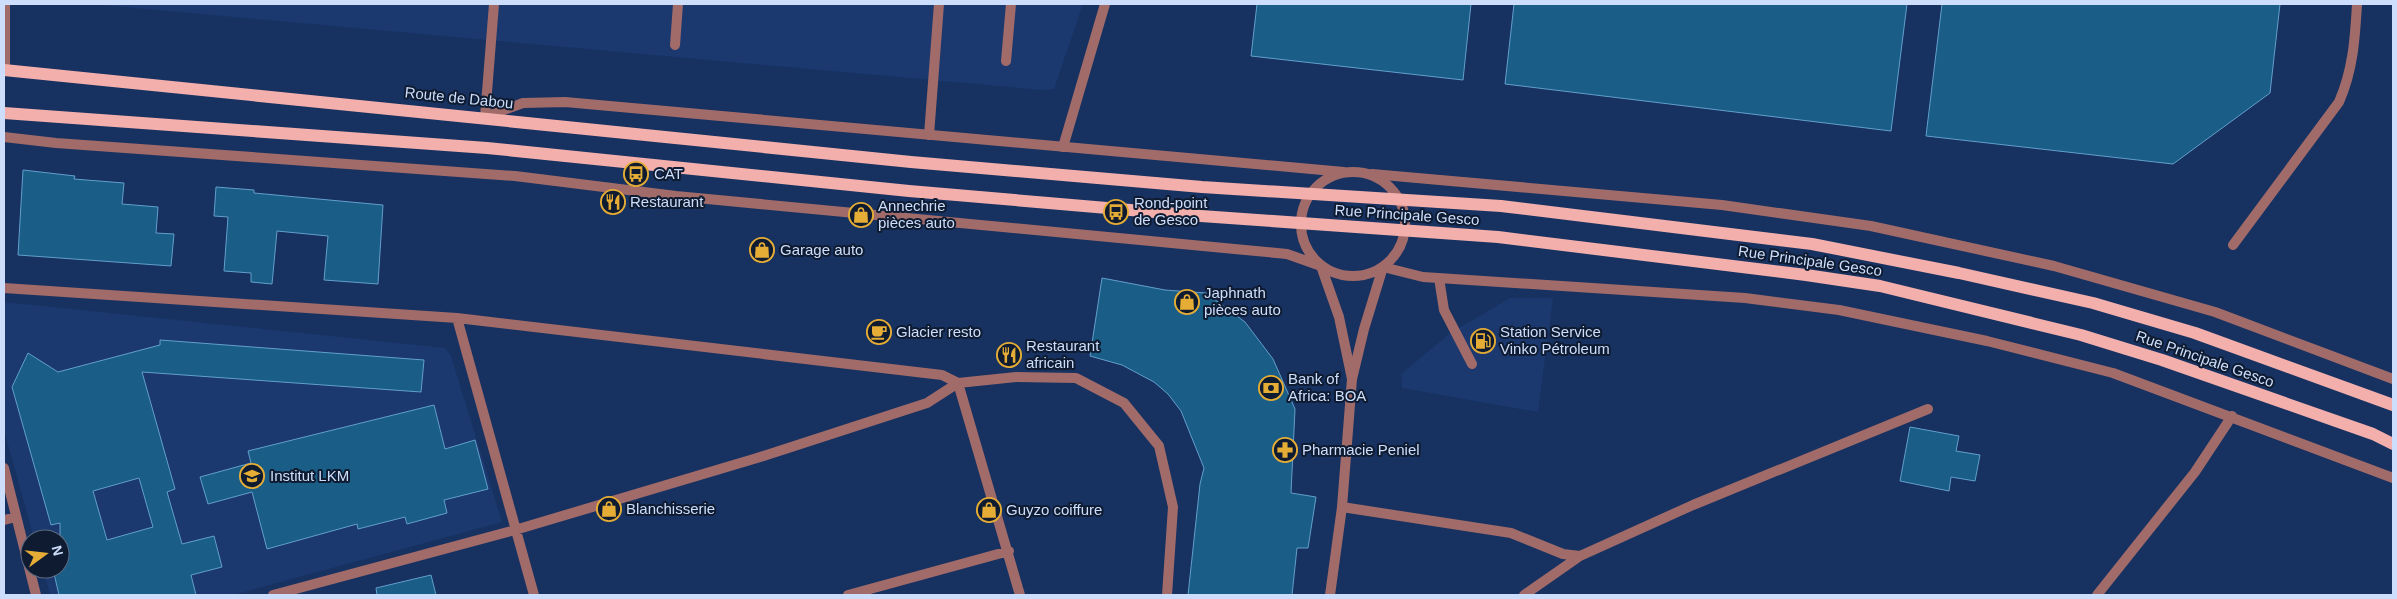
<svg xmlns="http://www.w3.org/2000/svg" width="2397" height="599" viewBox="0 0 2397 599" font-family="Helvetica,sans-serif">
	<style>
		.built { fill: #1b396f }
		.building { fill: #1a5e88; stroke: #639fcb; fill-rule: evenodd }
		.lines { fill: none; stroke-linecap: round; stroke-linejoin: round }
		.service { stroke: #a16b69; stroke-width: 10 }
		.minor { stroke: #a16b69; stroke-width: 10 }
		.tertiary { stroke: #a16b69; stroke-width: 10 }
		.primary { stroke: #f3afac; stroke-width: 12 }
		.labels { text-anchor: middle; stroke-width: 4; stroke-linejoin: round; paint-order: stroke }
		.street-label { font-size: 15px; fill: #cddefc; stroke: #0f1b30 }
		.poi-label { font-size: 15px; fill: #cddefc; stroke: #0f1b30; text-anchor: start }
	</style>
	<rect width="100%" height="100%" fill="#173160"/>
	<path class="built" d="M 90,4 L 1083,4 L 1054,89 L 1042,90 Z
		M 1510,298 L 1553,298 L 1538,412 L 1402,388 L 1401,374 L 1449,334 Z
		M 4,302 L 445,348 L 451,356 L 502,522 L 233,595 L 50,595 L 43,569 L 60,569 L 60,539 L 34,539 L 4,430 Z"/>
	<path class="building" d="M 1257,4 L 1471,4 L 1463,80 L 1251,56 Z
		M 1514,4 L 1907,4 L 1891,131 L 1505,84 Z
		M 1942,4 L 2280,4 L 2270,93 L 2173,164 L 1926,136 Z
		M 23,170 L 75,176 L 74,179 L 124,183 L 122,204 L 158,207 L 156,233 L 174,234 L 171,266 L 18,255 Z
		M 216,187 L 254,190 L 254,193 L 383,205 L 378,284 L 324,280 L 328,236 L 277,231 L 272,284 L 251,282 L 251,273 L 224,271 L 228,217 L 214,216 Z
		M 1102,278 L 1165,290 L 1206,293 L 1245,322 L 1273,359 L 1295,409 L 1291,493 L 1316,497 L 1308,548 L 1297,548 L 1292,595 L 1188,595 L 1200,484 L 1204,468 L 1181,411 L 1168,394 L 1154,382 L 1122,365 L 1090,356 Z
		M 160,340 L 424,360 L 421,392 L 142,372 L 175,489 L 167,492 L 182,544 L 214,536 L 222,567 L 191,575 L 196,595 L 59,595 L 53,569 L 60,569 L 60,523 L 51,525 L 12,387 L 28,353 L 58,372 L 160,345 ZM 139,478 L 153,527 L 107,540 L 93,491 Z
		M 434,405 L 445,449 L 475,440 L 488,489 L 444,500 L 447,513 L 407,524 L 405,517 L 358,529 L 357,524 L 267,549 L 252,492 L 208,504 L 200,477 L 251,463 L 248,451 Z
		M 1910,427 L 1959,436 L 1956,451 L 1980,455 L 1975,481 L 1951,477 L 1949,491 L 1900,481 Z
		M 431,575 L 436,595 L 377,595 L 376,588 Z"/>
	<g class="lines">
		<path class="service" d="M 5,4 L 5,70
			M 675,45 L 678,4
			M 1006,61 L 1011,4
			M 485,117 L 494,4
			M 929,135 L 939,4
			M 1439,278 L 1444,310 L 1472,364"/>
		<path class="minor" d="M 1063,147 L 1105,4
			M 1372,174 L 1722,205 L 1871,226 L 2054,266 L 2215,312 L 2393,379
			M 2233,245 L 2339,102 C 2353,70 2355,39 2357,4
			M 1383,267 L 1423,277 L 1745,298 L 1839,310 L 1987,341 L 2113,373 L 2393,478
			M 4,288 L 457,318 L 942,375 L 958,383 L 1016,377 L 1076,378 L 1124,403 L 1159,446 L 1173,507 L 1167,595
			M 457,318 L 534,595
			M 4,468 L 36,595
			M 1342,507 L 1511,533 L 1563,554 L 1580,556 L 1693,505 L 1928,409
			M 4,520 L 16,517
			M 273,595 L 515,530 L 757,458 L 927,403 L 958,383 L 1020,595
			M 848,595 L 1009,551
			M 1524,595 L 1580,556
			M 2097,595 L 2195,472 L 2232,416"/>
		<path class="tertiary" d="M 485,117 L 523,103 L 565,102 L 1344,172
			M 4,137 L 56,143 L 515,176 L 676,196 L 1287,254 L 1321,266 L 1339,317 L 1352,379
			M1301 224a52 52 0 1 1 104 0a52 52 0 1 1-104 0Z
			M 1330,595 L 1342,507 L 1352,379 L 1364,329 L 1383,267"/>
		<path class="primary" d="M 4,70 L 911,162 L 1202,187 L 1501,206 L 1812,244 L 1959,273 L 2093,303 L 2195,333 L 2393,405
			M 4,113 L 487,148 L 909,191 L 1201,216 L 1498,237 L 1806,275 L 1880,286 L 2081,335 L 2162,360 L 2373,434 L 2393,444"/>
	</g>
	<defs>
		<symbol id="bus-ring" viewBox="-11 -11 22 22"><circle r="9.5" fill="#0f1b30" stroke="#e6ad36" stroke-width="1.5"/><path d="M-5-6H5V4H4V6H2V4H-2V6H-4V4H-5ZM-3.5-4V0h7V-4ZM-3.5 1.2v1.5H-2V1.2ZM2 1.2v1.5H3.5V1.2Z" fill="#e6ad36"/></symbol>
		<symbol id="restaurant-ring" viewBox="-11 -11 22 22"><circle r="9.5" fill="#0f1b30" stroke="#e6ad36" stroke-width="1.5"/><path d="M-5-6h1v4h1v-4h1v4h1v-4h1v5L-1.5 .5V6h-2V.5L-5-1ZM5-6V6H3V1.5H1.5Q1.5-4 5-6Z" fill="#e6ad36"/></symbol>
		<symbol id="shop-ring" viewBox="-11 -11 22 22"><circle r="9.5" fill="#0f1b30" stroke="#e6ad36" stroke-width="1.5"/><path d="M-5-2.5h2.3a2.7 3.5 0 0 1 5.4 0H5L5.5 6h-11ZM-1.5-2.5h3a1.5 2.3 0 0 0-3 0Z" fill="#e6ad36"/></symbol>
		<symbol id="cafe-ring" viewBox="-11 -11 22 22"><circle r="9.5" fill="#0f1b30" stroke="#e6ad36" stroke-width="1.5"/><path d="M-5.5-4.5H6V0H3Q3 3.5 0 3.5H-2.5Q-5.5 3.5-5.5 0ZM3-3.2v2h1.7v-2ZM-6 4.5H4V6H-6Z" fill="#e6ad36"/></symbol>
		<symbol id="fuel-ring" viewBox="-11 -11 22 22"><circle r="9.5" fill="#0f1b30" stroke="#e6ad36" stroke-width="1.5"/><path d="M-5.5-6h7V0h2V4h1.3V-2.5L3-4.5l.8-.8L6-3V5H2.5V1h-1V6h-7ZM-4.2-4.7v3.2H.2V-4.7Z" fill="#e6ad36"/></symbol>
		<symbol id="bank-ring" viewBox="-11 -11 22 22"><circle r="9.5" fill="#0f1b30" stroke="#e6ad36" stroke-width="1.5"/><path d="M-6-4H6V4H-6ZM0-2.3a2.3 2.3 0 1 0 0 4.6a2.3 2.3 0 1 0 0-4.6Z" fill="#e6ad36"/></symbol>
		<symbol id="pharmacy-ring" viewBox="-11 -11 22 22"><circle r="9.5" fill="#0f1b30" stroke="#e6ad36" stroke-width="1.5"/><path d="M-2-6h4v4h4v4h-4v4h-4v-4h-4v-4h4Z" fill="#e6ad36"/></symbol>
		<symbol id="school-ring" viewBox="-11 -11 22 22"><circle r="9.5" fill="#0f1b30" stroke="#e6ad36" stroke-width="1.5"/><path d="M0-5L7-2L0 1L-7-2ZM-4 1L0 2.5L4 1V4Q0 6-4 4Z" fill="#e6ad36"/></symbol>
	</defs>
	<g fill-rule="evenodd">
		<use href="#bus-ring" x="622" y="160" width="28" height="28"/>
		<use href="#restaurant-ring" x="599" y="188" width="28" height="28"/>
		<use href="#bus-ring" x="1102" y="198" width="28" height="28"/>
		<use href="#shop-ring" x="847" y="201" width="28" height="28"/>
		<use href="#shop-ring" x="748" y="236" width="28" height="28"/>
		<use href="#shop-ring" x="1173" y="288" width="28" height="28"/>
		<use href="#cafe-ring" x="865" y="318" width="28" height="28"/>
		<use href="#fuel-ring" x="1469" y="327" width="28" height="28"/>
		<use href="#restaurant-ring" x="995" y="341" width="28" height="28"/>
		<use href="#bank-ring" x="1257" y="374" width="28" height="28"/>
		<use href="#pharmacy-ring" x="1271" y="436" width="28" height="28"/>
		<use href="#school-ring" x="238" y="462" width="28" height="28"/>
		<use href="#shop-ring" x="595" y="495" width="28" height="28"/>
		<use href="#shop-ring" x="975" y="496" width="28" height="28"/>
	</g>
	<g class="labels">
		<g class="street-label">
			<text transform="translate(459 98) rotate(6)" y="5">Route de Dabou</text>
			<text transform="translate(1407 215) rotate(4)" y="5">Rue Principale Gesco</text>
			<text transform="translate(1810 261) rotate(8)" y="5">Rue Principale Gesco</text>
			<text transform="translate(2205 359) rotate(19)" y="5">Rue Principale Gesco</text>
		</g>
		<g class="poi-label">
			<text x="654" y="179">CAT</text>
			<text x="630" y="207">Restaurant</text>
			<text x="1134" y="208">Rond-point<tspan x="1134" dy="17">de Gesco</tspan></text>
			<text x="878" y="211">Annechrie<tspan x="878" dy="17">pièces auto</tspan></text>
			<text x="780" y="255">Garage auto</text>
			<text x="1204" y="298">Japhnath<tspan x="1204" dy="17">pièces auto</tspan></text>
			<text x="896" y="337">Glacier resto</text>
			<text x="1500" y="337">Station Service<tspan x="1500" dy="17">Vinko Pétroleum</tspan></text>
			<text x="1026" y="351">Restaurant<tspan x="1026" dy="17">africain</tspan></text>
			<text x="1288" y="384">Bank of<tspan x="1288" dy="17">Africa: BOA</tspan></text>
			<text x="1302" y="455">Pharmacie Peniel</text>
			<text x="270" y="481">Institut LKM</text>
			<text x="626" y="514">Blanchisserie</text>
			<text x="1006" y="515">Guyzo coiffure</text>
		</g>
	</g>
	<rect width="2397" height="599" fill="none" stroke="#cddefc" stroke-width="10"/>
	<g transform="translate(45 554) rotate(75)"><circle r="24" fill="#0f1b30" stroke="#5b6982"/>
	<path d="M0-4L9 19L0 12L-9 19Z" fill="#e6ad36"/>
	<text y="-8" font-size="14" font-weight="bold" text-anchor="middle" fill="#cddefc">N</text>
	</g>
</svg>
